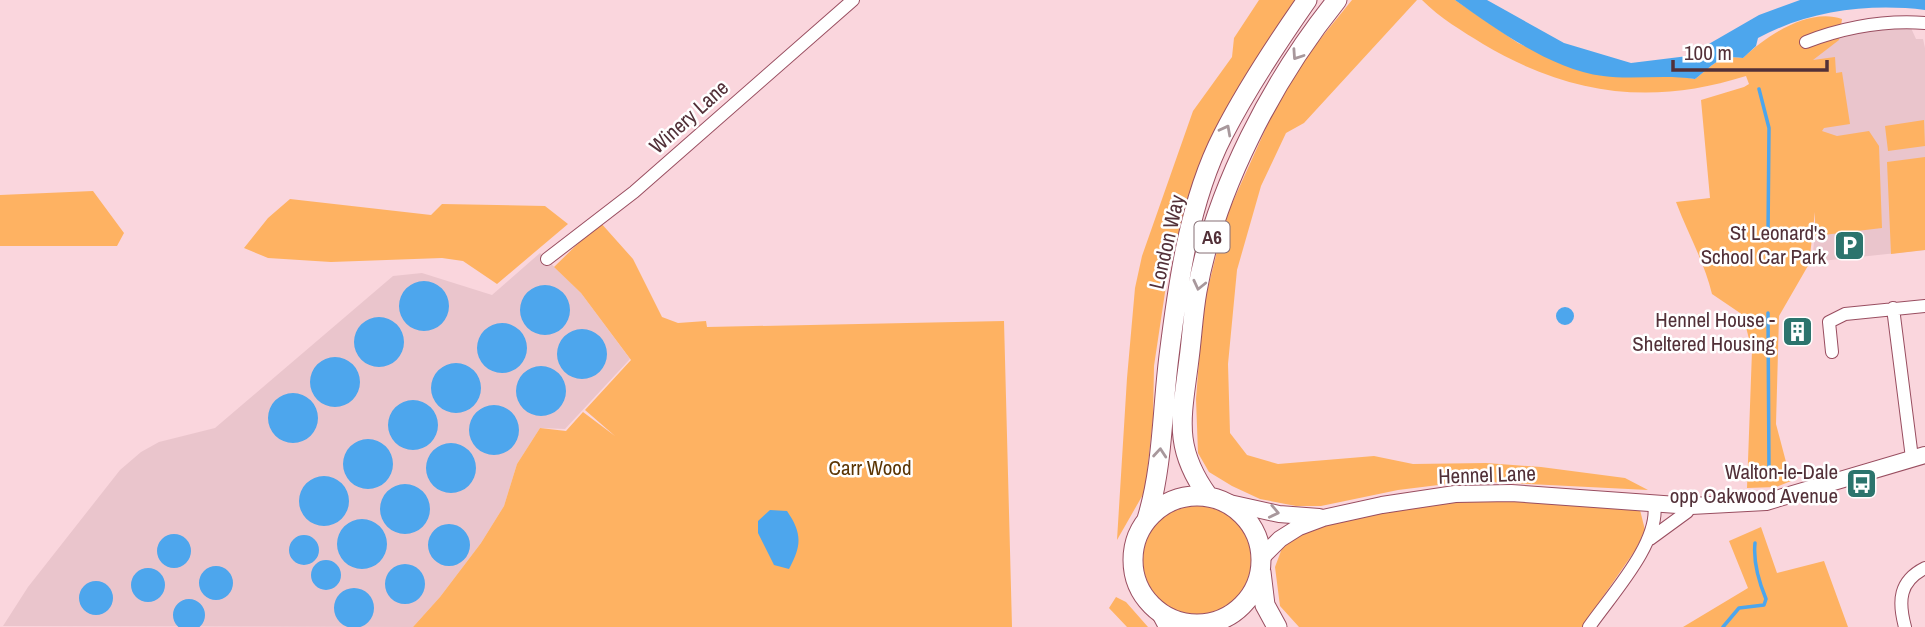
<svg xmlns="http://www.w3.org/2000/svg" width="1925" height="627" viewBox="0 0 1925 627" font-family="'Archivo Narrow',sans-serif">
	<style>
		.built { fill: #eac5cc }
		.green { fill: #feb262 }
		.water { fill: #4da6ed }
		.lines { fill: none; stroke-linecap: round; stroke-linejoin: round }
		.stream { stroke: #4da6ed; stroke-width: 3.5 }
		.minor-casing { stroke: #994e60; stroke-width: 14 }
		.tertiary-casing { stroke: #994e60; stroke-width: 16 }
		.secondary-casing { stroke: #994e60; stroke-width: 18 }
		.trunk-casing { stroke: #994e60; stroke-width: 21 }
		.minor { stroke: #fff; stroke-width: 12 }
		.tertiary { stroke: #fff; stroke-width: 14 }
		.secondary { stroke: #fff; stroke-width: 16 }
		.trunk { stroke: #fff; stroke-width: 19 }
		.oneway { stroke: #a8989c }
		.labels { text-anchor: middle; stroke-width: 5; stroke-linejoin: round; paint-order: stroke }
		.shield { fill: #fff; stroke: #866e74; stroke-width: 2 }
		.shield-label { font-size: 19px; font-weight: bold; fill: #523038 }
		.street-label { font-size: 21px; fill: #523038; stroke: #fff }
		.poi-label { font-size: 21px; fill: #523038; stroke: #fff; text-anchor: end }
		.park-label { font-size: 21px; fill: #5b3504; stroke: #fff }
	</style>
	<rect width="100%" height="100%" fill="#fad6dd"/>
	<path class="built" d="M 1911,28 L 1916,39 L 1923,39 L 1925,48 L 1925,250 L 1812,262 L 1816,223 L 1810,45 L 1850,31 Z
		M 540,253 L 581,293 L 630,359 L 565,429 L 540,428 L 517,464 L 504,506 L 481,543 L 440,597 L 413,627 L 3,626 L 28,587 L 120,470 L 141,452 L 159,442 L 215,428 L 393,276 L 422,273 L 492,295 Z"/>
	<path class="green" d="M 1259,0 L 1298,0 L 1192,191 L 1179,233 L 1173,239 L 1154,366 L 1153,419 L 1145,491 L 1117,540 L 1127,378 L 1135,288 L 1142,256 L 1193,111 L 1232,57 L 1234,38 Z
		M 1352,0 L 1417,0 L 1304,123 L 1286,133 L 1261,186 L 1237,270 L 1228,364 L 1230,433 L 1247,455 L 1278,464 L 1374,456 L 1413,464 L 1486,463 L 1541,467 L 1625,478 L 1648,490 L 1471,481 L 1398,490 L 1321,506 L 1296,506 L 1260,499 L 1232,486 L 1209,472 L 1198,453 L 1196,399 L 1203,308 L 1225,219 L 1275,108 L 1308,54 Z
		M 1422,0 L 1455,0 L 1518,43 L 1576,68 L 1604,76 L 1671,75 L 1695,79 C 1713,66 1718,54 1743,58 C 1766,36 1809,7 1842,19 L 1839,40 L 1813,60 L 1835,57 L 1836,73 L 1842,72 L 1850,124 L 1824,128 L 1822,131 L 1837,136 L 1869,131 L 1879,146 L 1882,228 L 1815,236 L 1815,212 L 1809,264 L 1779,316 L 1776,424 L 1791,481 L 1776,487 L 1747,488 L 1752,351 L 1743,315 L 1712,294 C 1704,261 1688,234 1676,202 L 1710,198 L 1701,100 L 1744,87 L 1749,84 L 1746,76 C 1651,106 1569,95 1483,44 C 1462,31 1440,18 1422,0 Z
		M 1924,120 L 1925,146 L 1888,151 L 1885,126 Z
		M 1925,157 L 1925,250 L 1891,254 L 1887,162 Z
		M 93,191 L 124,233 L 117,246 L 0,246 L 0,195 Z
		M 290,199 L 431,215 L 442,204 L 545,206 L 568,224 L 497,284 L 463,261 L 442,258 L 331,262 L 268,258 L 244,248 L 268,218 Z
		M 600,222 L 633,259 L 662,317 L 678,323 L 706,321 L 707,327 L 1004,321 L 1012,627 L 413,627 L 440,597 L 481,543 L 504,506 L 517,464 L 540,428 L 566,431 L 583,412 L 615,436 L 585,410 L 631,360 L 581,293 L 554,267 Z
		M 1487,500 L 1639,506 L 1645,530 L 1636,549 L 1582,627 L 1299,627 L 1280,606 L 1275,567 L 1284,543 L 1318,525 L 1429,501 Z
		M1143 560a54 54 0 1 1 108 0a54 54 0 1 1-108 0Z
		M 1761,527 L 1777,573 L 1824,561 L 1848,627 L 1683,627 L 1748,588 L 1729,541 Z
		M 1116,597 L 1126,602 L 1148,627 L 1127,627 L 1109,608 Z"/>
	<path class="water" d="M 1455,0 L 1487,0 L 1564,43 L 1631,63 L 1688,56 L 1759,15 L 1800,0 L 1925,0 L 1925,10 C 1868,3 1808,11 1758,38 L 1756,46 L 1743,58 C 1718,54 1713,66 1695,79 C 1664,74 1634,80 1603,76 C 1551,69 1497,30 1455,0 Z
		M399 306a25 25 0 1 1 50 0a25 25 0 1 1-50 0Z
		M520 310a25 25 0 1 1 50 0a25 25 0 1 1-50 0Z
		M1556 316a9 9 0 1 1 18 0a9 9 0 1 1-18 0Z
		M354 342a25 25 0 1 1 50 0a25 25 0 1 1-50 0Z
		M477 348a25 25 0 1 1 50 0a25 25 0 1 1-50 0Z
		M557 354a25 25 0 1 1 50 0a25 25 0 1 1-50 0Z
		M310 382a25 25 0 1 1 50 0a25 25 0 1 1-50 0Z
		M431 388a25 25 0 1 1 50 0a25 25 0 1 1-50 0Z
		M516 391a25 25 0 1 1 50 0a25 25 0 1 1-50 0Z
		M268 418a25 25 0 1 1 50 0a25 25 0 1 1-50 0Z
		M388 425a25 25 0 1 1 50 0a25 25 0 1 1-50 0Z
		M469 430a25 25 0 1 1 50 0a25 25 0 1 1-50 0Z
		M343 464a25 25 0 1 1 50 0a25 25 0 1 1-50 0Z
		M426 468a25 25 0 1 1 50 0a25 25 0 1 1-50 0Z
		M299 501a25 25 0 1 1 50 0a25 25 0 1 1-50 0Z
		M380 509a25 25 0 1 1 50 0a25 25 0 1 1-50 0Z
		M 770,510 L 787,511 C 802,533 802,545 789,569 L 774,565 L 758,533 L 758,521 Z
		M337 544a25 25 0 1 1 50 0a25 25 0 1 1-50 0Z
		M428 545a21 21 0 1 1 42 0a21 21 0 1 1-42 0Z
		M157 551a17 17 0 1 1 34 0a17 17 0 1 1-34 0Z
		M289 550a15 15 0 1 1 30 0a15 15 0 1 1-30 0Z
		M311 575a15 15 0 1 1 30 0a15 15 0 1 1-30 0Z
		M385 584a20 20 0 1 1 40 0a20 20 0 1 1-40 0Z
		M199 583a17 17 0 1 1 34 0a17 17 0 1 1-34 0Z
		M131 585a17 17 0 1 1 34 0a17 17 0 1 1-34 0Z
		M79 598a17 17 0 1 1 34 0a17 17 0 1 1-34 0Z
		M334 608a20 20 0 1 1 40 0a20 20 0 1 1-40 0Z
		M173 615a16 16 0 1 1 32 0a16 16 0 1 1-32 0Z"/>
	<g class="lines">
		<path class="stream" d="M 1759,89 L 1769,128 L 1768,235
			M 1768,313 L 1769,473
			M 1723,627 L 1739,608 L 1764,605 L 1766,599 C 1759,582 1753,562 1755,543"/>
		<defs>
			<path id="minor" d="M 1806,42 C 1845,27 1884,20 1925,23
				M 547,259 L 634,192 L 853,0
				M 1893,308 L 1912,458
				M 1832,352 L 1829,322 L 1845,314 L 1925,306
				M 1650,539 L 1687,512 L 1691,506
				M 1589,627 C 1611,595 1661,542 1654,503
				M 1905,627 C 1898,601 1899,581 1925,568"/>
			<path id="tertiary" d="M 1158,612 L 1166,627
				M 1206,627 L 1213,623"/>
			<path id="secondary" d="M 1225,502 L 1279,514 L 1319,517
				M 1262,557 L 1280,539 L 1299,527 L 1323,518 L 1382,505 L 1455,494 L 1511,493 L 1691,506 L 1766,502 L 1925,455"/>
			<path id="trunk" d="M1133 560a64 64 0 1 1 128 0a64 64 0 1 1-128 0Z
				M 1208,496 C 1172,446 1182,417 1189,359 C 1192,337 1193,313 1197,291 C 1215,190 1273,79 1337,0
				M 1147,519 C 1163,466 1162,411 1169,356 C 1178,284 1189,201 1223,135 C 1247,88 1277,43 1307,0
				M 1261,572 L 1265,605 L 1277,627"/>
		</defs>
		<use href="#minor" class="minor-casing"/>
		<use href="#tertiary" class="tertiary-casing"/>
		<use href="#secondary" class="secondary-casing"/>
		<use href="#trunk" class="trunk-casing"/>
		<use href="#minor" class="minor"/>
		<use href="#tertiary" class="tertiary"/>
		<use href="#secondary" class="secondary"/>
		<use href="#trunk" class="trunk"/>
	</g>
	<defs><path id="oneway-chevron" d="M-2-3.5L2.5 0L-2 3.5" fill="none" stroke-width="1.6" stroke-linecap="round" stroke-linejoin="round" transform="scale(1.75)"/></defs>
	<g class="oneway">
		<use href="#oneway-chevron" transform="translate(1297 55) rotate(124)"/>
		<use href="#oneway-chevron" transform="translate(1226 130) rotate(-62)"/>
		<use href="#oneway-chevron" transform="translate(1199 285) rotate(103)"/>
		<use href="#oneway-chevron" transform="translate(1160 453) rotate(-85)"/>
		<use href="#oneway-chevron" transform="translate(1274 512) rotate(12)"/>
	</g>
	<defs>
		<symbol id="parking-square" viewBox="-11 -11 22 22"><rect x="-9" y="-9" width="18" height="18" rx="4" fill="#2c746d" stroke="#fff"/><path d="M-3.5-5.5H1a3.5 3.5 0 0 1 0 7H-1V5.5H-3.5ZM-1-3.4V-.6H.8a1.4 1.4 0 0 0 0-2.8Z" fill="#fff"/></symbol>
		<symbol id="building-square" viewBox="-11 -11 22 22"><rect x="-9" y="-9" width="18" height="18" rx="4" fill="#2c746d" stroke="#fff"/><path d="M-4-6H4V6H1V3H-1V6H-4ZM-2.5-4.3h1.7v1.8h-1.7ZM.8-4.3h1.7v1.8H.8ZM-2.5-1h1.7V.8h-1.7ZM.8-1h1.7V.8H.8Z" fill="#fff"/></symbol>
		<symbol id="bus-square" viewBox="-11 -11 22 22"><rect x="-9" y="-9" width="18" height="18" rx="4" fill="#2c746d" stroke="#fff"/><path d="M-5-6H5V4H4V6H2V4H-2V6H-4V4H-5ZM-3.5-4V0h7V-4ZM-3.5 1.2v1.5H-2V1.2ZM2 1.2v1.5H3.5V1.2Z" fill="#fff"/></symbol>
	</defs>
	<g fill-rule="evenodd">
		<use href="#parking-square" x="1832" y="228" width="35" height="35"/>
		<use href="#building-square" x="1780" y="314" width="35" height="35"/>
		<use href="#bus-square" x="1844" y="466" width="35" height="35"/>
	</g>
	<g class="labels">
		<rect class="shield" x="1194.5" y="221.5" width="35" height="31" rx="5"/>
		<g class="shield-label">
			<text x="1212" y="244">A6</text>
		</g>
		<g class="street-label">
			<text transform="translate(689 117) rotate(-42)" y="7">Winery Lane</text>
			<text transform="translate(1167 242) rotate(-77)" y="7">London Way</text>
			<text transform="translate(1487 475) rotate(-2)" y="7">Hennel Lane</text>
		</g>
		<g class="poi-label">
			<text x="1826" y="240">St Leonard's<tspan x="1826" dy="24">School Car Park</tspan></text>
			<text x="1775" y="327">Hennel House -<tspan x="1775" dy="24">Sheltered Housing</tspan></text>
			<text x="1838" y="479">Walton-le-Dale<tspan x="1838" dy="24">opp Oakwood Avenue</tspan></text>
		</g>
		<g class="park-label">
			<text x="870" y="475">Carr Wood</text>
		</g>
	</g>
	<path d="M1673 60v10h154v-10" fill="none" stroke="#523038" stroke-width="3.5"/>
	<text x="1684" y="60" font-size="21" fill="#523038" stroke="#ffffff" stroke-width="5" paint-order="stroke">100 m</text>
</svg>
